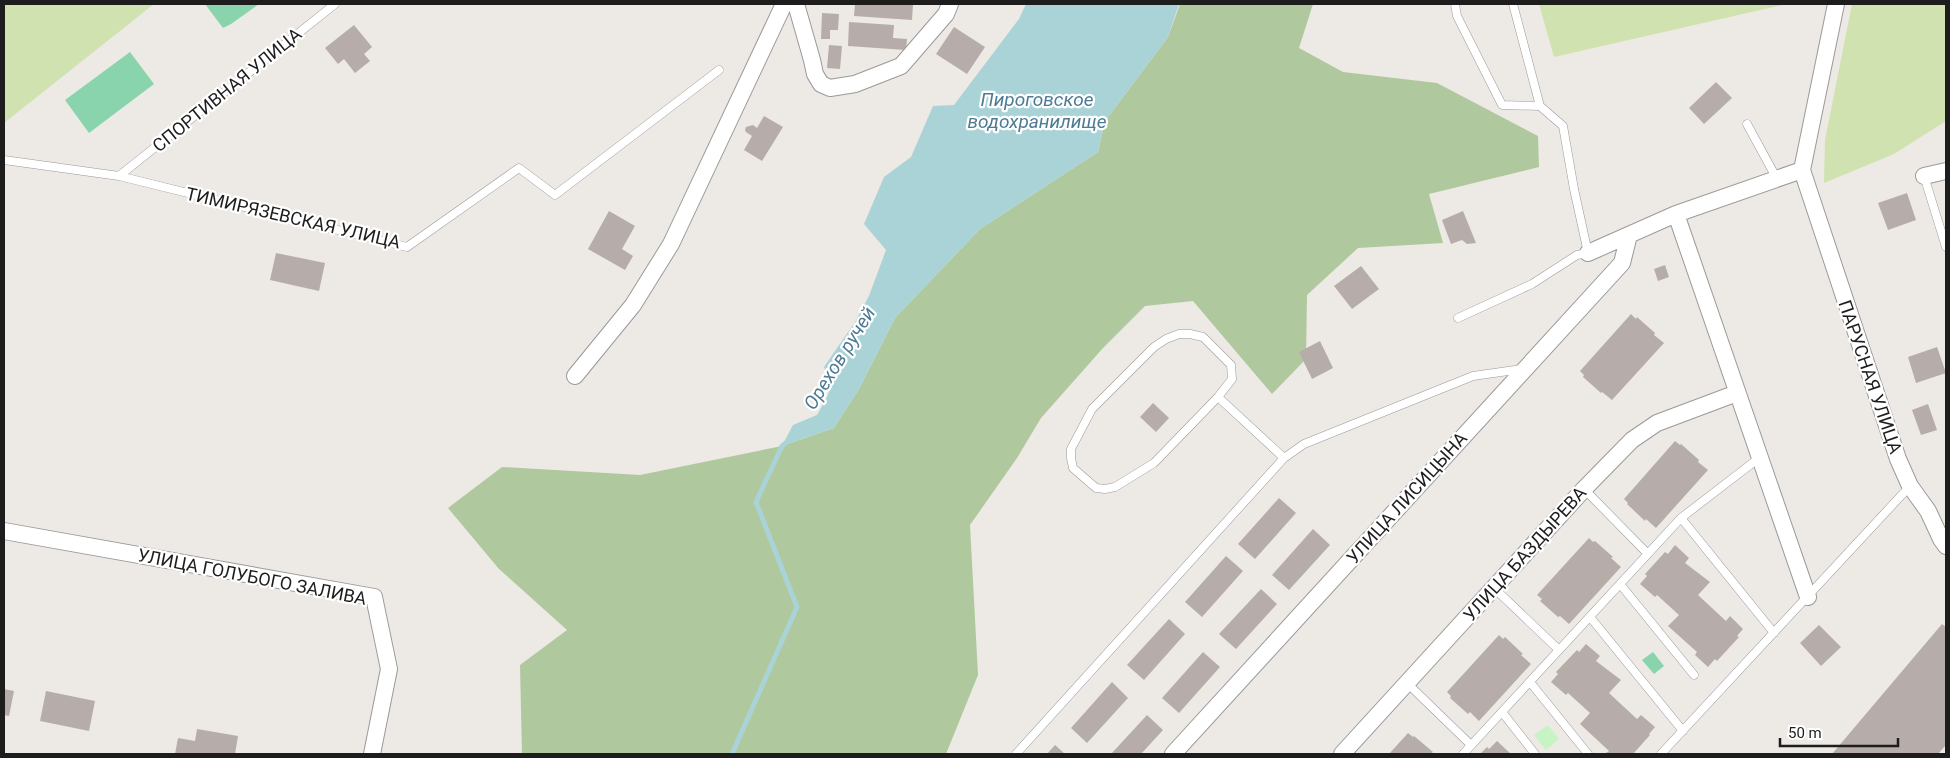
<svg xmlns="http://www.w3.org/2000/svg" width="1950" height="758" viewBox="0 0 1950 758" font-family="Roboto,sans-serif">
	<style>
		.grass { fill: #d0e2af }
		.forest { fill: #b0c89d }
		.park { fill: #c8f3c5 }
		.pitch { fill: #8ad4ad }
		.water { fill: #a9d3d6 }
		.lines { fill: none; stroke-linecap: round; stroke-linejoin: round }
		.stream { stroke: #a9d3d6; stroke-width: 5 }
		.building { fill: #b6adaa }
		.service-casing { stroke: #9a9a9a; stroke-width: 9 }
		.minor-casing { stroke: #9a9a9a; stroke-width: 18 }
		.service { stroke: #fff; stroke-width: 8 }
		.minor { stroke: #fff; stroke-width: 16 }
		.labels { text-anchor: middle; stroke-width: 4.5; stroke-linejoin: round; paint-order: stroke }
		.street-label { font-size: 18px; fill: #1d1d1d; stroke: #fff }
		.water-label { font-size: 19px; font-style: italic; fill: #4d7b94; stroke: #fff }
	</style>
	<rect width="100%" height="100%" fill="#ede9e4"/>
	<path class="grass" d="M 4,4 L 154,4 L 4,123 Z
		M 1539,4 L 1787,4 L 1554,57 Z
		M 1852,4 L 1946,4 L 1946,121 L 1894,154 L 1824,183 L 1825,140 Z"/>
	<path class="forest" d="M 1180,4 L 1313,4 L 1299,48 L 1343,72 L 1437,83 L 1538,136 L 1539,167 L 1429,194 L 1443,243 L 1358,248 L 1307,295 L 1306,359 L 1272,394 L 1193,301 L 1145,306 L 1103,348 L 1041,418 L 1017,458 L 970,525 L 978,675 L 946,754 L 522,754 L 520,665 L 567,630 L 499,569 L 448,508 L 502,467 L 640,475 L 782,446 L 834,428 L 859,389 L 895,318 L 980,229 L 1098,152 L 1105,121 L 1168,37 Z"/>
	<path class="park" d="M 1548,725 L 1559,739 L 1546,750 L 1534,735 Z"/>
	<path class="pitch" d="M 205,4 L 259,4 L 231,24 L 223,28 Z
		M 130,52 L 154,84 L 89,133 L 65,100 Z
		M 1653,652 L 1664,666 L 1654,674 L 1642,660 Z"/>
	<path class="water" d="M 1026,4 L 1179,4 L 1168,37 L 1105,121 L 1098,152 L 980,229 L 895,318 L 859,389 L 834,428 L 782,446 L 793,425 L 817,415 L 827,397 L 832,384 L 824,367 L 855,322 L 869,296 L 886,250 L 864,224 L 884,177 L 911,157 L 933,106 L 954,105 L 1019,19 Z"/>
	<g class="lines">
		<path class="stream" d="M 732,754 L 797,607 L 756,502 L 782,446 L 786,443"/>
	</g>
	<path class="building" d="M 855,4 L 913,4 L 912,20 L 854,16 Z
		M 822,13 L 839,14 L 838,30 L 830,30 L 830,39 L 821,39 Z
		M 849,22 L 894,25 L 893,38 L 907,39 L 906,50 L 848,46 Z
		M 354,25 L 372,47 L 364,54 L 370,61 L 355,73 L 344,59 L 338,64 L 325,48 Z
		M 954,27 L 985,47 L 967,74 L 936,54 Z
		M 829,45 L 842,46 L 840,69 L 827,68 Z
		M 1716,82 L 1732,98 L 1704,124 L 1689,108 Z
		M 764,116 L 783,127 L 762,161 L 744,150 L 752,136 L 746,132 L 745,130 L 746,127 L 753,125 L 757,128 Z
		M 1907,193 L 1916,220 L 1888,230 L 1878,203 Z
		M 609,211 L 635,226 L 622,249 L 633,256 L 625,270 L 588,249 Z
		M 1463,211 L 1476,243 L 1467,244 L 1462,240 L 1451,244 L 1442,220 Z
		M 276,253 L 325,263 L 319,291 L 270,280 Z
		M 1665,265 L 1669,277 L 1658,281 L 1654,269 Z
		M 1361,266 L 1379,289 L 1352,309 L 1334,286 Z
		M 1631,314 L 1636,319 L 1637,317 L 1655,333 L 1654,335 L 1664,343 L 1612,400 L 1602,392 L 1601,393 L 1583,377 L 1584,375 L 1580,371 Z
		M 1320,341 L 1333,368 L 1312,379 L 1299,352 Z
		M 1937,347 L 1946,373 L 1916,383 L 1908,357 Z
		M 1153,403 L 1169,418 L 1156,432 L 1140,417 Z
		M 1928,404 L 1937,430 L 1921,435 L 1912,410 Z
		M 1675,441 L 1680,445 L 1681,444 L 1699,460 L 1698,462 L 1708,470 L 1656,528 L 1646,519 L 1645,521 L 1627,504 L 1628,503 L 1624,499 Z
		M 1279,498 L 1296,513 L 1255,559 L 1238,544 Z
		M 1313,529 L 1330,545 L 1289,590 L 1272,575 Z
		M 1589,538 L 1593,542 L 1595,541 L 1613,557 L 1611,558 L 1621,567 L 1569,624 L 1560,616 L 1558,617 L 1540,601 L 1542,599 L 1537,595 Z
		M 1675,545 L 1689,558 L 1685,563 L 1710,582 L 1698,595 L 1726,621 L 1730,616 L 1743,629 L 1737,636 L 1739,637 L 1717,661 L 1715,659 L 1708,667 L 1695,655 L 1697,652 L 1668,626 L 1679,615 L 1657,595 L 1655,597 L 1640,584 L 1647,576 L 1645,574 L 1665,552 L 1668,554 Z
		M 1226,556 L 1243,571 L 1202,617 L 1185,602 Z
		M 1261,589 L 1277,604 L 1236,649 L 1219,634 Z
		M 1169,619 L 1185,634 L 1144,680 L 1127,665 Z
		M 1942,624 L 1946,627 L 1946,745 L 1938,754 L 1832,754 Z
		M 1819,625 L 1841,647 L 1821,666 L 1800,643 Z
		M 1499,635 L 1503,639 L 1505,637 L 1523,654 L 1521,655 L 1531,664 L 1479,721 L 1470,712 L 1468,714 L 1450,698 L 1451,696 L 1447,692 Z
		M 1586,644 L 1600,656 L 1596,661 L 1621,680 L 1609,693 L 1637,719 L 1641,715 L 1655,727 L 1649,734 L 1650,735 L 1633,754 L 1607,754 L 1606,753 L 1609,751 L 1580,724 L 1590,713 L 1568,693 L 1566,695 L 1551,682 L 1558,674 L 1556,672 L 1577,650 L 1579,652 Z
		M 1203,652 L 1220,667 L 1179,713 L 1162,698 Z
		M 1112,682 L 1128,698 L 1087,743 L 1071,728 Z
		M 4,689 L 14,691 L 9,716 L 4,715 Z
		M 46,691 L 95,701 L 89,731 L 40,721 Z
		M 1147,715 L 1163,730 L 1141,754 L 1111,754 Z
		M 197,729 L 238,736 L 235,754 L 175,754 L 178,738 L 195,741 Z
		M 1408,733 L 1413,737 L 1414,736 L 1433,752 L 1430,754 L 1389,754 Z
		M 1497,741 L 1511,754 L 1480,754 L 1487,747 L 1489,749 Z
		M 1055,745 L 1065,754 L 1047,754 Z"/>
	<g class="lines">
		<defs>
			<path id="service" d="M 1455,4 L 1457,16 L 1502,105 L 1540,106
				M 1747,124 L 1777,179
				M 4,160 L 119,176 L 407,247 L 519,168 L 555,195 L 719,70
				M 119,176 L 335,4
				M 1924,176 L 1946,247
				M 1458,318 L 1532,284 L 1577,255 L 1588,253 L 1574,189 L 1563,126 L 1540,106 L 1513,4
				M 1179,334 L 1190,334 L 1203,337 L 1231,365 L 1232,379 L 1218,397 L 1154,463 L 1115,487 L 1105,489 L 1096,488 L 1073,468 L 1071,458 L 1071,449 L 1092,409 L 1154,347 L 1166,339 Z
				M 1218,397 L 1284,458
				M 1584,489 L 1648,554
				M 1681,518 L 1774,633
				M 1620,584 L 1694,675
				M 1494,588 L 1559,650
				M 1590,617 L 1683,731
				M 1530,682 L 1588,754
				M 1407,683 L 1471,745
				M 1502,712 L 1535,754
				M 1016,754 L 1284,458 L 1304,444 L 1473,376 L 1522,369
				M 1463,754 L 1681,518 L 1759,458
				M 1661,754 L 1910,486"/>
			<path id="minor" d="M 796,4 L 812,60 L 815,74 L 821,84 L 830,88 L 855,84 L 901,66 L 946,14 L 950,4
				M 1836,4 L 1802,170 L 1898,459 L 1910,486 L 1928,511 L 1941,539 L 1946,546
				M 1924,176 L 1946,171
				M 1676,214 L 1808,597
				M 1588,253 L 1676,214 L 1802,170
				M 575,376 L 633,305 L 671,244 L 784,4
				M 4,531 L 374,597 L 389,669 L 372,754
				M 1173,754 L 1622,263 L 1629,235
				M 1342,754 L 1584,489 L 1632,440 L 1657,423 L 1737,393"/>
		</defs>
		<use href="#service" class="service-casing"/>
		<use href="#minor" class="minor-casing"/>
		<use href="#service" class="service"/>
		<use href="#minor" class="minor"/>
	</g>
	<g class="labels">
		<g class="street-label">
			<text transform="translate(227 90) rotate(-39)" y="6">СПОРТИВНАЯ УЛИЦА</text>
			<text transform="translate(293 218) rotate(13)" y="6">ТИМИРЯЗЕВСКАЯ УЛИЦА</text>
			<text transform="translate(1870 377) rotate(71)" y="6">ПАРУСНАЯ УЛИЦА</text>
			<text transform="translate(1407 498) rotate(-48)" y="6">УЛИЦА ЛИСИЦЫНА</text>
			<text transform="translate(1525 554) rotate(-48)" y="6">УЛИЦА БАЗДЫРЕВА</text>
			<text transform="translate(252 577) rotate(11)" y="6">УЛИЦА ГОЛУБОГО ЗАЛИВА</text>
		</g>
		<g class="water-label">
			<text x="1037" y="106">Пироговское<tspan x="1037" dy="22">водохранилище</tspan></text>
			<text transform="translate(839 358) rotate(-58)" y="7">Орехов ручей</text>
		</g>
	</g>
	<rect width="1950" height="758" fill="none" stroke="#1d1d1d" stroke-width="10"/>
	<path d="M1780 738v8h118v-8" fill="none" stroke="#1d1d1d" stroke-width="2.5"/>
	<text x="1788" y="738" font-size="15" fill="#1d1d1d" stroke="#ffffff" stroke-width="4" paint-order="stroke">50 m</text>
</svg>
